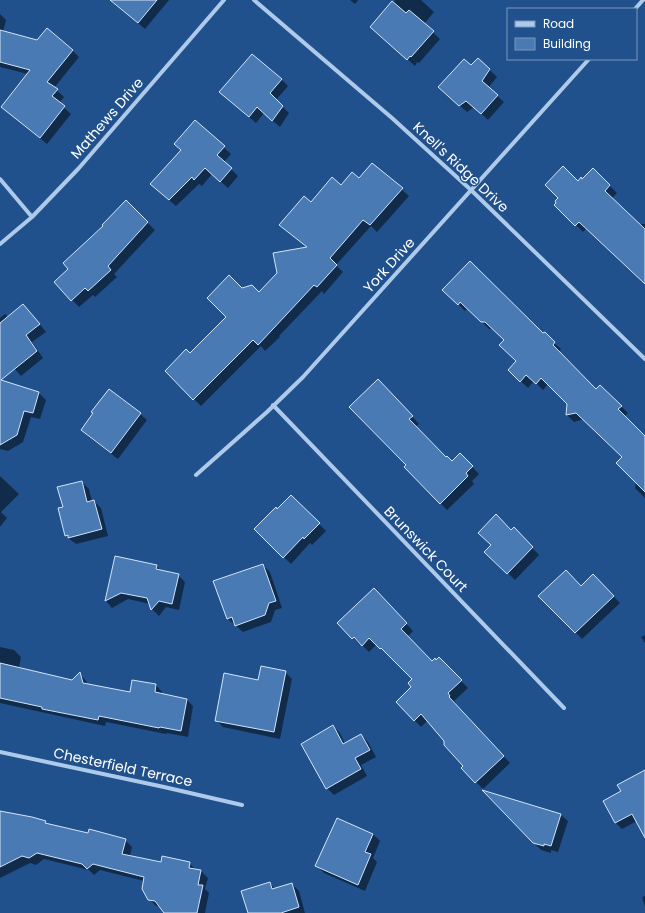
<svg xmlns="http://www.w3.org/2000/svg" width="645" height="913" viewBox="0 0 645 913" font-family="Poppins,sans-serif">
	<style>
		.shadow { fill: #0007 }
		.building { fill: #4a7ab3; stroke: #d3e4f8 }
		.lines { fill: none; stroke-linecap: round; stroke-linejoin: round }
		.street { stroke: #aecaeb; stroke-width: 4 }
		.labels { text-anchor: middle; stroke-width: 3; stroke-linejoin: round; paint-order: stroke }
		.street-label { font-size: 14px; fill: #fff; stroke: #21518c }
	</style>
	<rect width="100%" height="100%" fill="#21518c"/>
	<path class="shadow" d="M 114,0 L 169,0 L 145,29 L 120,8 Z
		M 350,0 L 358,0 L 355,4 Z
		M 395,0 L 421,0 L 434,12 L 424,24 L 440,39 L 419,63 L 417,62 L 415,66 L 371,27 Z
		M 0,14 L 6,20 L 3,32 L 72,50 L 79,57 L 54,88 L 64,97 L 59,103 L 71,114 L 47,144 L 2,107 L 28,74 L 0,67 Z
		M 478,59 L 497,77 L 488,88 L 504,102 L 488,120 L 474,107 L 467,112 L 446,94 Z
		M 281,79 L 288,86 L 276,100 L 289,113 L 280,127 L 264,113 L 256,123 L 228,99 Z
		M 196,122 L 231,154 L 224,162 L 238,176 L 228,188 L 212,174 L 202,186 L 199,184 L 176,206 L 159,191 L 182,150 Z
		M 373,164 L 409,196 L 377,232 L 371,226 L 336,265 L 343,272 L 324,294 L 322,291 L 279,336 L 280,337 L 265,351 L 261,346 L 201,406 L 166,371 L 190,355 L 227,317 L 242,289 L 259,293 L 308,248 L 287,231 L 311,203 L 341,186 L 359,180 Z
		M 593,170 L 617,193 L 611,199 L 638,224 L 645,224 L 645,283 L 587,228 L 583,232 L 555,204 L 578,182 L 582,181 Z
		M 126,202 L 155,230 L 114,274 L 117,277 L 95,297 L 93,295 L 79,307 L 55,282 L 70,269 Z
		M 444,290 L 543,334 L 561,349 L 559,352 L 596,390 L 600,386 L 628,413 L 624,417 L 645,438 L 645,498 L 635,488 L 636,482 L 623,457 L 584,419 L 574,422 L 567,415 L 568,404 L 548,384 L 543,390 L 534,381 L 528,388 L 509,370 L 518,361 L 505,340 L 493,329 L 489,329 L 468,308 L 465,311 Z
		M 30,312 L 46,332 L 32,342 L 43,358 L 21,376 L 0,352 L 0,318 L 5,314 L 8,317 Z
		M 0,381 L 39,393 L 46,400 L 40,419 L 31,417 L 23,442 L 8,451 L 0,449 Z
		M 385,387 L 419,424 L 415,427 L 446,458 L 452,462 L 460,454 L 479,474 L 472,481 L 474,484 L 447,510 L 405,467 L 407,465 Z
		M 94,413 L 140,414 L 147,420 L 118,459 L 89,437 L 82,430 Z
		M 0,476 L 19,494 L 1,512 L 7,518 L 0,527 Z
		M 82,482 L 89,489 L 92,501 L 94,501 L 101,508 L 108,536 L 76,544 L 74,542 L 73,542 L 66,536 L 64,508 Z
		M 291,496 L 326,531 L 312,545 L 310,543 L 291,564 L 255,529 Z
		M 514,529 L 539,555 L 515,580 L 486,552 Z
		M 115,557 L 156,566 L 162,571 L 178,575 L 185,582 L 179,610 L 166,607 L 159,616 L 152,609 L 150,604 L 128,599 L 112,608 L 106,601 Z
		M 263,565 L 270,572 L 282,608 L 275,610 L 271,622 L 243,632 L 228,619 Z
		M 593,575 L 620,603 L 582,639 L 540,596 L 581,587 Z
		M 374,589 L 413,631 L 407,637 L 432,662 L 439,659 L 468,688 L 454,701 L 456,703 L 455,705 L 510,763 L 483,789 L 462,768 L 465,766 L 428,720 L 421,727 L 397,702 L 412,687 L 413,679 L 389,654 L 388,655 L 377,644 L 369,652 L 361,644 L 360,645 L 339,623 Z
		M 645,635 L 645,643 L 641,637 Z
		M 0,647 L 14,650 L 21,657 L 19,668 L 72,681 L 80,674 L 86,681 L 88,685 L 131,693 L 156,685 L 162,692 L 162,695 L 186,699 L 193,706 L 188,737 L 167,733 L 166,734 L 106,722 L 105,726 L 0,703 Z
		M 285,672 L 292,679 L 280,739 L 223,727 L 216,720 L 259,682 Z
		M 333,726 L 340,733 L 345,744 L 361,735 L 368,742 L 376,757 L 361,765 L 367,776 L 334,795 L 327,788 Z
		M 645,774 L 645,819 L 639,820 L 622,829 L 615,822 L 622,791 Z
		M 485,792 L 561,815 L 568,821 L 558,852 L 551,850 L 551,853 L 541,850 Z
		M 0,811 L 45,822 L 48,825 L 88,835 L 125,840 L 132,847 L 130,856 L 162,863 L 189,863 L 196,870 L 201,871 L 208,878 L 205,889 L 209,893 L 205,913 L 165,913 L 161,907 L 156,906 L 149,899 L 144,881 L 100,870 L 94,875 L 89,870 L 44,859 L 36,865 L 30,863 L 0,878 Z
		M 373,834 L 380,841 L 373,858 L 377,862 L 365,891 L 324,873 L 317,866 Z
		M 270,883 L 275,889 L 292,884 L 299,891 L 305,913 L 249,913 Z
		M 645,896 L 645,907 L 642,897 Z"/>
	<path class="building" d="M 110,0 L 157,0 L 138,23 Z
		M 392,1 L 406,13 L 409,10 L 434,31 L 411,57 L 410,56 L 407,60 L 370,27 Z
		M 47,28 L 73,50 L 47,82 L 58,89 L 52,96 L 65,106 L 40,138 L 1,107 L 30,70 L 0,62 L 0,30 L 37,40 Z
		M 252,54 L 282,79 L 270,93 L 283,106 L 272,121 L 257,107 L 249,117 L 219,92 Z
		M 478,58 L 490,69 L 482,81 L 498,95 L 481,114 L 466,101 L 459,106 L 438,87 L 464,59 L 471,65 Z
		M 195,120 L 225,146 L 217,155 L 232,168 L 220,182 L 205,168 L 194,180 L 192,177 L 169,200 L 150,184 L 181,150 L 174,144 Z
		M 372,163 L 403,188 L 370,225 L 363,220 L 330,258 L 337,265 L 317,287 L 314,285 L 258,345 L 253,340 L 193,400 L 165,371 L 186,349 L 190,353 L 226,317 L 207,298 L 229,275 L 242,288 L 252,285 L 259,292 L 277,273 L 273,253 L 307,247 L 279,225 L 304,196 L 311,202 L 332,177 L 341,185 L 352,172 L 359,178 Z
		M 563,166 L 578,181 L 581,177 L 582,179 L 593,168 L 610,185 L 605,191 L 645,229 L 645,284 L 579,222 L 575,226 L 554,205 L 556,203 L 555,201 L 558,198 L 545,185 Z
		M 126,200 L 148,222 L 108,266 L 111,270 L 88,291 L 85,288 L 71,301 L 54,282 L 68,269 L 63,263 L 103,226 L 102,225 Z
		M 470,261 L 543,333 L 545,332 L 555,342 L 553,345 L 596,389 L 600,385 L 622,406 L 618,409 L 645,436 L 645,492 L 616,463 L 622,457 L 576,413 L 566,415 L 567,404 L 541,378 L 536,384 L 526,375 L 520,382 L 508,370 L 516,361 L 499,345 L 504,340 L 485,322 L 481,322 L 460,302 L 458,305 L 442,290 Z
		M 23,304 L 40,324 L 26,335 L 37,351 L 1,380 L 39,392 L 33,413 L 24,411 L 17,435 L 0,445 L 0,323 Z
		M 378,379 L 413,416 L 409,419 L 446,457 L 447,456 L 452,461 L 460,453 L 473,466 L 466,473 L 468,476 L 440,504 L 404,467 L 406,465 L 349,407 Z
		M 109,389 L 141,413 L 111,453 L 81,430 L 93,413 L 91,412 Z
		M 82,481 L 87,502 L 94,500 L 102,529 L 68,538 L 68,535 L 65,536 L 58,508 L 63,507 L 57,487 Z
		M 291,495 L 320,523 L 304,539 L 303,537 L 283,558 L 254,529 L 276,507 L 277,509 Z
		M 496,514 L 511,530 L 514,527 L 533,547 L 507,574 L 484,552 L 491,545 L 478,533 Z
		M 115,556 L 157,565 L 156,569 L 179,574 L 172,604 L 159,601 L 151,610 L 147,598 L 121,593 L 105,601 Z
		M 263,564 L 276,601 L 269,603 L 265,615 L 235,626 L 232,617 L 227,619 L 213,581 Z
		M 566,570 L 581,586 L 593,574 L 614,596 L 575,633 L 538,596 Z
		M 374,588 L 407,623 L 401,629 L 432,661 L 435,658 L 436,660 L 439,657 L 462,680 L 448,693 L 450,696 L 449,697 L 504,756 L 475,783 L 461,768 L 463,766 L 444,745 L 444,741 L 421,714 L 414,721 L 396,702 L 411,687 L 408,683 L 412,679 L 381,648 L 380,649 L 369,638 L 362,646 L 354,637 L 352,639 L 337,623 Z
		M 0,663 L 72,680 L 80,672 L 83,683 L 130,692 L 132,680 L 156,684 L 155,692 L 187,699 L 181,731 L 160,727 L 159,728 L 99,716 L 98,720 L 42,709 L 42,707 L 0,698 Z
		M 261,666 L 286,671 L 274,732 L 215,721 L 224,673 L 258,680 Z
		M 333,725 L 343,744 L 361,734 L 370,750 L 355,758 L 361,769 L 326,789 L 301,744 Z
		M 645,770 L 645,838 L 632,814 L 615,823 L 603,801 L 621,791 L 617,785 Z
		M 482,790 L 561,814 L 551,846 L 544,844 L 544,846 L 533,843 Z
		M 0,811 L 32,817 L 46,821 L 45,823 L 88,833 L 89,829 L 126,839 L 122,854 L 161,862 L 162,856 L 190,862 L 189,868 L 201,870 L 198,885 L 203,885 L 197,913 L 164,913 L 155,901 L 148,900 L 142,889 L 144,877 L 93,864 L 87,869 L 82,864 L 37,853 L 29,858 L 22,856 L 0,867 Z
		M 337,818 L 373,834 L 365,852 L 371,854 L 358,885 L 315,866 Z
		M 270,882 L 272,889 L 292,883 L 299,907 L 281,913 L 248,913 L 241,891 Z"/>
	<g class="lines">
		<path class="street" d="M 254,0 L 392,118 L 471,190 L 645,359
			M 635,9 L 643,0
			M 0,179 L 32,217
			M 0,244 L 32,217 L 79,168 L 224,0
			M 273,405 L 564,708
			M 196,475 L 267,412 L 303,377 L 589,59
			M 0,752 L 164,787 L 242,805"/>
	</g>
	<g class="labels">
		<g class="street-label">
			<text transform="translate(107 118) rotate(-49)" y="5">Mathews Drive</text>
			<text transform="translate(461 167) rotate(43)" y="5">Knell's Ridge Drive</text>
			<text transform="translate(389 265) rotate(-48)" y="5">York Drive</text>
			<text transform="translate(426 549) rotate(46)" y="5">Brunswick Court</text>
			<text transform="translate(123 767) rotate(12)" y="5">Chesterfield Terrace</text>
		</g>
	</g>
	<rect x="507" y="8" width="130" height="52" fill="#21518c" stroke="#7a97ba"/>
	<rect x="515" y="21" width="20" height="6" fill="#aecaeb" stroke="#7a97ba"/>
	<text x="543" y="28" font-size="12" fill="#ffffff">Road</text>
	<rect x="515" y="38" width="20" height="12" fill="#4a7ab3" stroke="#7a97ba"/>
	<text x="543" y="48" font-size="12" fill="#ffffff">Building</text>
</svg>
